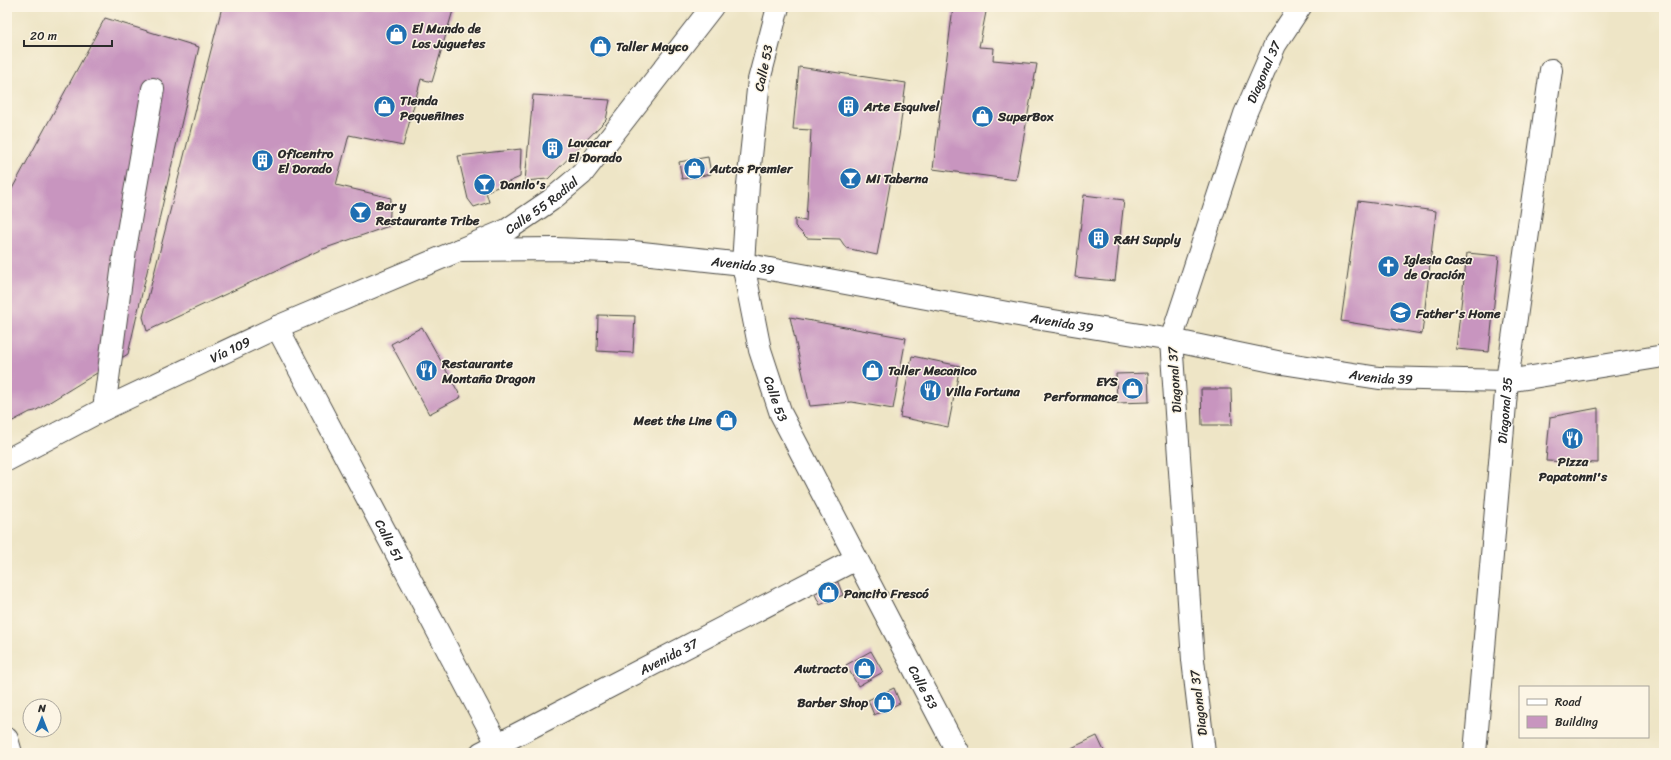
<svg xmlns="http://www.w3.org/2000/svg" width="1671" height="760" viewBox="0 0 1671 760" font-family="Sriracha,sans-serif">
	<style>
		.building { fill: #c895bf }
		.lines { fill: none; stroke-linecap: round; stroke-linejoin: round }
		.minor-casing { stroke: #484742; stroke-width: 24 }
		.major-casing { stroke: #484742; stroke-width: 24 }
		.minor { stroke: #fff; stroke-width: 22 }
		.major { stroke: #fff; stroke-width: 22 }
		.labels { text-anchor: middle; stroke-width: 3; stroke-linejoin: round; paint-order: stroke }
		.poi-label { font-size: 13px; font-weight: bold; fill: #2b2b2b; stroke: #fcf5e5; text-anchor: start }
		.street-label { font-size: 13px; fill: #2b2b2b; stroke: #fcf5e5 }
	</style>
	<rect width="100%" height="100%" fill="#fcf5e5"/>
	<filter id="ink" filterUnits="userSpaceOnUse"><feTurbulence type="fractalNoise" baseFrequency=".025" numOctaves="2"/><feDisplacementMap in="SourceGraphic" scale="8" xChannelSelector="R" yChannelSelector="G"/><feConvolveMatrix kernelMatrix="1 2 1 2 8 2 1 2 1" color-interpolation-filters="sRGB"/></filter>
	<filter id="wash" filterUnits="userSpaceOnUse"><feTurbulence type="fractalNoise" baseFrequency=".012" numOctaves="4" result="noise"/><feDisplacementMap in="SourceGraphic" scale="16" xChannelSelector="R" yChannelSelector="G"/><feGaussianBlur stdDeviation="0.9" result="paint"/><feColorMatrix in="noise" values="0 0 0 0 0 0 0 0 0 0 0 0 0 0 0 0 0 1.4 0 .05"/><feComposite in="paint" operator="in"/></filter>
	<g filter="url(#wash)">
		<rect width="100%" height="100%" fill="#eee5c6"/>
		<g id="blocks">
			<path class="building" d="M 222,7 L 454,7 L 432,82 L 421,79 L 403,146 L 349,135 L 336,185 L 391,198 L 389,226 L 320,250 L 147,331 L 143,317 Z
				M 953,7 L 987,7 L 979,47 L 994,48 L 993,60 L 1037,64 L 1016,180 L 933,169 Z
				M 105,18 L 199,47 L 128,354 L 35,411 L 30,412 L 7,424 L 7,198 Z
				M 799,67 L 906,83 L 899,136 L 877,255 L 846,248 L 840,239 L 807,238 L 795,226 L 795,219 L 806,221 L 811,130 L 793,129 Z
				M 533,95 L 610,100 L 606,120 L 548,179 L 525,181 Z
				M 521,149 L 520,177 L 486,192 L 489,202 L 474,207 L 468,199 L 458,156 Z
				M 708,157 L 711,174 L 682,179 L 679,162 Z
				M 1084,195 L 1124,200 L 1115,281 L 1075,277 Z
				M 1358,201 L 1436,211 L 1422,334 L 1341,321 Z
				M 1467,253 L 1499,256 L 1489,352 L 1456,349 Z
				M 598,315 L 635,316 L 633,353 L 597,351 Z
				M 790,317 L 906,338 L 893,409 L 852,402 L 810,406 Z
				M 422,327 L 461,397 L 429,414 L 391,344 Z
				M 912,356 L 960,366 L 948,427 L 900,417 Z
				M 1148,373 L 1149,402 L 1117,403 L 1116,374 Z
				M 1201,389 L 1231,389 L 1232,425 L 1202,425 Z
				M 1598,408 L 1598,463 L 1546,461 L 1550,417 Z
				M 837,580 L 843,595 L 820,605 L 813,590 Z
				M 871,651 L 883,672 L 858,686 L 846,665 Z
				M 894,688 L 900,703 L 874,715 L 868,700 Z
				M 1097,736 L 1105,753 L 1061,753 Z"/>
		</g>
	</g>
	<g filter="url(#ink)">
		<use href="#blocks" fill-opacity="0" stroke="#484742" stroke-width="1"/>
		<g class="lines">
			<defs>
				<g id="minor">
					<path id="s1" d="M 459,250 L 555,249 L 633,252 L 743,264 L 1029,317 L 1171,340 L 1282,363 L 1379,378 L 1507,381 L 1664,356"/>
					<path id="s2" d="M 277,327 L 502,753"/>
					<path d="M 104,409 L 125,249 L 153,89"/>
					<path d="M 7,739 L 11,753"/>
					<path id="s3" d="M 481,753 L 856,559"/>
					<path id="s4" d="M 1204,753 L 1193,660 L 1171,340 L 1245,114 L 1275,45 L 1300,7"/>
					<path id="s5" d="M 1475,753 L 1507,381 L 1551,70"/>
				</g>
				<g id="major">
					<path id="s6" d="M 778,7 L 759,80 L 748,185 L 743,264 L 760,350 L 781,414 L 958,753"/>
					<path id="s7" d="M 7,460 L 104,409 L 277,327 L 507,230 L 551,200 L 582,174 L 712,7"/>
				</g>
			</defs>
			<use href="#minor" class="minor-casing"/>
			<use href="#major" class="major-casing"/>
			<use href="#minor" class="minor"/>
			<use href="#major" class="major"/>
		</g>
	</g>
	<defs>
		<symbol id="shop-disc" viewBox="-11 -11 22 22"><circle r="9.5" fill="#1f6fb2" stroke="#fcf5e5"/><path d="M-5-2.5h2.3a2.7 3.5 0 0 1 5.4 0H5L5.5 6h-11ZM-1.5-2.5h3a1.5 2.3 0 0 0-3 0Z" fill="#fff"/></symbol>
		<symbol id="building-disc" viewBox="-11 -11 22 22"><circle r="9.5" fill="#1f6fb2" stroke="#fcf5e5"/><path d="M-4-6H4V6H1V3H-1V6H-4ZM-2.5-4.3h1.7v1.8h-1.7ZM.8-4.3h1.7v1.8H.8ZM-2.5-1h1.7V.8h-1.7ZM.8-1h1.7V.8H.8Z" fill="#fff"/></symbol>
		<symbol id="bar-disc" viewBox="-11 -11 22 22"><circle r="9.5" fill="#1f6fb2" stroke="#fcf5e5"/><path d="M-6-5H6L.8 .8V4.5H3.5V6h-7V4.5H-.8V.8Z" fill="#fff"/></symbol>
		<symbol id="church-disc" viewBox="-11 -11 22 22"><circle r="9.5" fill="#1f6fb2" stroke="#fcf5e5"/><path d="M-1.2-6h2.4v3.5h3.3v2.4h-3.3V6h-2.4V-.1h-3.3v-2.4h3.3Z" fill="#fff"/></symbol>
		<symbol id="school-disc" viewBox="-11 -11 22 22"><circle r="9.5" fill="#1f6fb2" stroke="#fcf5e5"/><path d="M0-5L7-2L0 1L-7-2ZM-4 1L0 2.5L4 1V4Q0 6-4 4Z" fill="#fff"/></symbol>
		<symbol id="restaurant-disc" viewBox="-11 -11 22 22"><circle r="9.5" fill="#1f6fb2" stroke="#fcf5e5"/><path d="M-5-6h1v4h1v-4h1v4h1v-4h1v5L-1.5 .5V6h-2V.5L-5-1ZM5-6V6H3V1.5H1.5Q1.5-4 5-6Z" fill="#fff"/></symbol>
	</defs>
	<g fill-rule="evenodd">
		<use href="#shop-disc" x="384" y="22" width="25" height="25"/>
		<use href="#shop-disc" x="588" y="34" width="25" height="25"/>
		<use href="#building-disc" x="836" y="94" width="25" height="25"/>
		<use href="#shop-disc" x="372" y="94" width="25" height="25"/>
		<use href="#shop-disc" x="970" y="104" width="25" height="25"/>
		<use href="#building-disc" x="540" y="136" width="25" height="25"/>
		<use href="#building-disc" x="250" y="148" width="25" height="25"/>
		<use href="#shop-disc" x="682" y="156" width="25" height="25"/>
		<use href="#bar-disc" x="838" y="166" width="25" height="25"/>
		<use href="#bar-disc" x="472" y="172" width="25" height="25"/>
		<use href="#bar-disc" x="348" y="200" width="25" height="25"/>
		<use href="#building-disc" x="1086" y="226" width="25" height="25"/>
		<use href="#church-disc" x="1376" y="254" width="25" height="25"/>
		<use href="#school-disc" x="1388" y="300" width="25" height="25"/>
		<use href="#restaurant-disc" x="414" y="358" width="25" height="25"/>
		<use href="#shop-disc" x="860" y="358" width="25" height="25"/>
		<use href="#shop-disc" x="1120" y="376" width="25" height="25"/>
		<use href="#restaurant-disc" x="918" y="378" width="25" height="25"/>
		<use href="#shop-disc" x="714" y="408" width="25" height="25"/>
		<use href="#restaurant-disc" x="1560" y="426" width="25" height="25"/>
		<use href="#shop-disc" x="816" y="580" width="25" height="25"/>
		<use href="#shop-disc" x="852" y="656" width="25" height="25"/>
		<use href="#shop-disc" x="872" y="690" width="25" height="25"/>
	</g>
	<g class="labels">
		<g class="poi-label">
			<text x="412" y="33">El Mundo de<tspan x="412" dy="15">Los Juguetes</tspan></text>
			<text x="616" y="51">Taller Mayco</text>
			<text x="400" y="105">Tienda<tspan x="400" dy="15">Pequeñines</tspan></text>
			<text x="864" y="111">Arte Esquivel</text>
			<text x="998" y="121">SuperBox</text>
			<text x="568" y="147">Lavacar<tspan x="568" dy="15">El Dorado</tspan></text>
			<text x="278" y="158">Oficentro<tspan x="278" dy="15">El Dorado</tspan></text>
			<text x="710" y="173">Autos Premier</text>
			<text x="866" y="183">Mi Taberna</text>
			<text x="500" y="189">Danilo's</text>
			<text x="376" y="210">Bar y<tspan x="376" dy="15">Restaurante Tribe</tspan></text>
			<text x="1114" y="244">R&amp;H Supply</text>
			<text x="1404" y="264">Iglesia Casa<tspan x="1404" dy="15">de Oración</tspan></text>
			<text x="1416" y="318">Father's Home</text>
			<text x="442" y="368">Restaurante<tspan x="442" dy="15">Montaña Dragon</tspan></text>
			<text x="888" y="375">Taller Mecanico</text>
			<text x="1118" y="386" text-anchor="end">EYS<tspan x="1118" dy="15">Performance</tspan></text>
			<text x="946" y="396">Villa Fortuna</text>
			<text x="712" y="425" text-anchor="end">Meet the Line</text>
			<text x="1573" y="466" text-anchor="middle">Pizza<tspan x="1573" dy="15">Papatonni's</tspan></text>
			<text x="844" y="598">Pancito Frescó</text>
			<text x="848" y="673" text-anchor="end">Awtracto</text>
			<text x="868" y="707" text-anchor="end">Barber Shop</text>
		</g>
		<g class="street-label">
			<text transform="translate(763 68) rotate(-78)" y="5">Calle 53</text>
			<text dy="5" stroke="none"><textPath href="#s4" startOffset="698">Diagonal 37</textPath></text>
			<text dy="5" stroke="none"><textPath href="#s7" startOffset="593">Calle 55 Radial</textPath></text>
			<text dy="5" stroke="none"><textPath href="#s1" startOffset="285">Avenida 39</textPath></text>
			<text dy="5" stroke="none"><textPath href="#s1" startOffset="609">Avenida 39</textPath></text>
			<text dy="5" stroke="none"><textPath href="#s7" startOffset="249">Vía 109</textPath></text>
			<text dy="5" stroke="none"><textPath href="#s1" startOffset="933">Avenida 39</textPath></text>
			<text transform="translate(1174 380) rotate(-94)" y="5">Diagonal 37</text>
			<text dy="5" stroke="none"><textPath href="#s6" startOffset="399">Calle 53</textPath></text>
			<text dy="5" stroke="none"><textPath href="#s5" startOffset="344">Diagonal 35</textPath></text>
			<text dy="5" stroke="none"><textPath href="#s2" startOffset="241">Calle 51</textPath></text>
			<text dy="5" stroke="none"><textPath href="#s3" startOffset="211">Avenida 37</textPath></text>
			<text dy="5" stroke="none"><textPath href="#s6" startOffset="723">Calle 53</textPath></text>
			<text transform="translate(1198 703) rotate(-97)" y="5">Diagonal 37</text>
		</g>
	</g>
	<rect width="1671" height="760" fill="none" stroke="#fcf5e5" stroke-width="24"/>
	<rect x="1519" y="686" width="130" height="52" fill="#fcf5e5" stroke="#a8a49b"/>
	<rect x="1527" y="699" width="20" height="6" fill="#ffffff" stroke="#a8a49b"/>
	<text x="1555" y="706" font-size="12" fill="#2b2b2b">Road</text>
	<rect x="1527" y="716" width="20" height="12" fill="#c895bf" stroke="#a8a49b"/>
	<text x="1555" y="726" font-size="12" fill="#2b2b2b">Building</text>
	<g transform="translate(42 718)"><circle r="19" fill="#fcf5e5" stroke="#a8a49b"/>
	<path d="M0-3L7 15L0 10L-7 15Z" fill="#1f6fb2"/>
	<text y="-6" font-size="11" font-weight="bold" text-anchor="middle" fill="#2b2b2b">N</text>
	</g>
	<path d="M24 40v6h88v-6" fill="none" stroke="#2b2b2b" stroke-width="2"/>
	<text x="30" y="40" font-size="12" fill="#2b2b2b" stroke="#fcf5e5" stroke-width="3" paint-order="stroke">20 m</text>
</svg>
